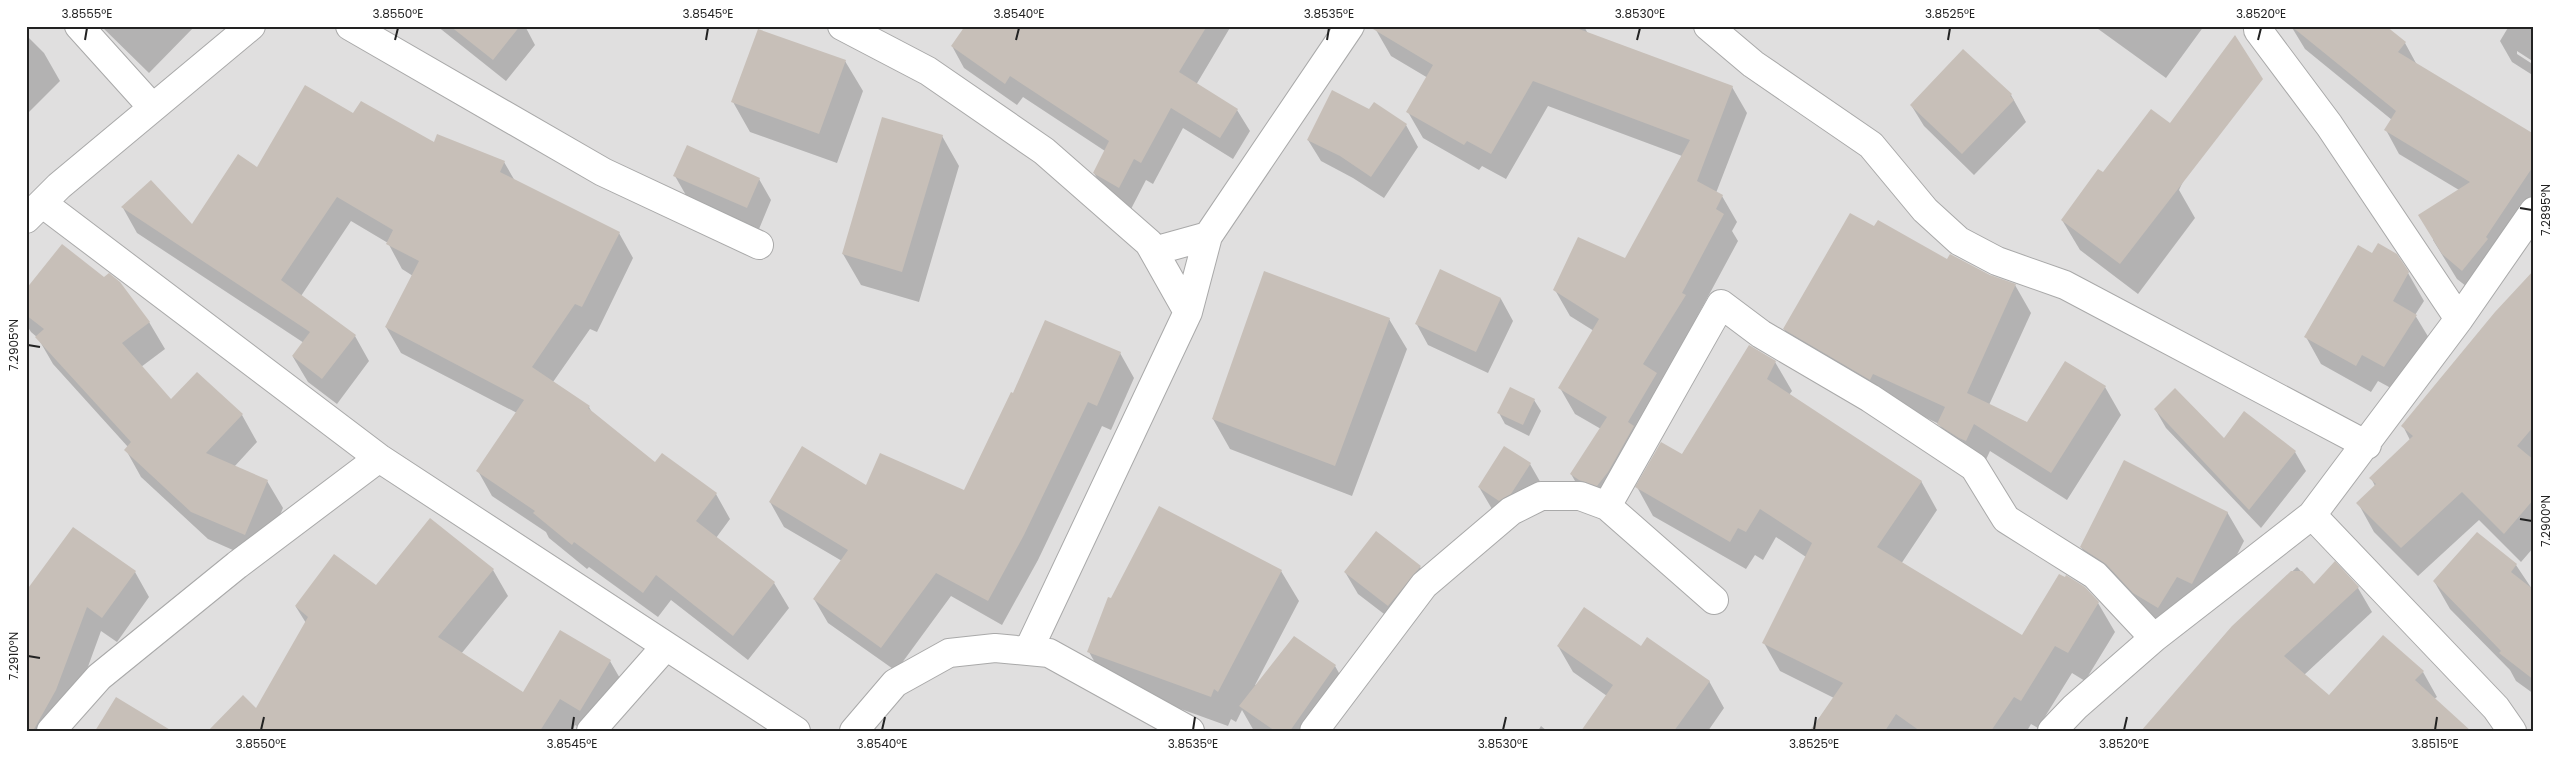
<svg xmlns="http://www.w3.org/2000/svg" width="2560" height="757" viewBox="0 0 2560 757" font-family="Poppins,sans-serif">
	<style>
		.residential { fill: #e0dfdf }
		.shadow { fill: #0003 }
		.building { fill: #c7bfb8 }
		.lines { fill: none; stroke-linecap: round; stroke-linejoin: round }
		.minor-casing { stroke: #a9a9a9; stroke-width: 30 }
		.minor { stroke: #fff; stroke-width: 28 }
		.ticks { fill: none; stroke: #222; stroke-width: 2 }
		.neatline { fill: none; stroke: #222; stroke-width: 2 }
		.ticks-label { font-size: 12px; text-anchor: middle; fill: #222 }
	</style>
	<rect width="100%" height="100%" fill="#f2efe9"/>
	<path class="residential" d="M 26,26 L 2534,26 L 2534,731 L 26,731 Z"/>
	<path class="shadow" d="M 101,26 L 195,26 L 149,73 Z
		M 437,26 L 525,26 L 535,45 L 506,81 Z
		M 1066,26 L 1231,26 L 1196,85 L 1237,110 L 1250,131 L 1233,159 L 1183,128 L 1153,184 L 1146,180 L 1131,209 L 1107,195 L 1094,173 L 1105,151 L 1023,97 L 1017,105 L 964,68 L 952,46 Z
		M 1379,26 L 1584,26 L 1588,34 L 1732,87 L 1747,113 L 1716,193 L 1722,196 L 1737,222 L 1732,231 L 1738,241 L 1697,317 L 1700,322 L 1623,498 L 1586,500 L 1571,474 L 1601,429 L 1575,414 L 1560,388 L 1594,331 L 1570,316 L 1555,290 L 1626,260 L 1682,156 L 1548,106 L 1506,179 L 1482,166 L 1479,170 L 1423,138 L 1408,112 L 1428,78 L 1391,56 L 1376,30 Z
		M 2094,26 L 2204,26 L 2166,78 Z
		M 2291,26 L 2405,43 L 2417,65 L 2534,135 L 2534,210 L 2476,294 L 2457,279 L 2433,240 L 2459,190 L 2399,154 L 2386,130 L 2392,120 L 2305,49 Z
		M 2509,26 L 2534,26 L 2534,62 L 2517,51 L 2517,54 L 2534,65 L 2534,76 L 2512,62 L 2500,41 Z
		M 26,35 L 44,53 L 60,81 L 26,115 Z
		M 845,61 L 863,91 L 837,163 L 750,132 L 733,102 Z
		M 2011,95 L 2026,122 L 1974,175 L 1924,126 L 1911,105 Z
		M 1370,110 L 1406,125 L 1418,147 L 1384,198 L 1353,178 L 1321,161 L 1308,140 Z
		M 354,115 L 435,144 L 504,162 L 515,181 L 619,233 L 633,258 L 597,332 L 590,329 L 553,382 L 589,407 L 593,414 L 655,464 L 716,494 L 730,519 L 716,538 L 774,583 L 789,608 L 748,660 L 671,600 L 658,617 L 589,567 L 587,569 L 549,538 L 546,532 L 492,496 L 478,471 L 517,413 L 401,353 L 386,327 L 413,276 L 402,269 L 388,243 L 351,221 L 301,296 L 355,336 L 369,361 L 337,404 L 308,382 L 293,357 L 304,343 L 137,233 L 123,208 L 192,226 L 257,169 Z
		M 942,136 L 959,166 L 919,302 L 861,285 L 843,254 Z
		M 2194,159 L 2179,190 L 2195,218 L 2138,294 L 2080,250 L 2062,220 L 2103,174 Z
		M 675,176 L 759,179 L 771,200 L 759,229 L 687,197 Z
		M 1875,228 L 1948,261 L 2015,285 L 2031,313 L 1989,405 L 2028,423 L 2105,387 L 2121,415 L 2067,500 L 1990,451 L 1982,468 L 1955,452 L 1939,424 L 1800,356 L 1784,329 Z
		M 1441,271 L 1501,299 L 1513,321 L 1488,373 L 1428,345 L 1416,323 Z
		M 2534,271 L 2534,547 L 2521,562 L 2479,520 L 2418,576 L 2374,532 L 2358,503 L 2375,486 L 2371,478 L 2410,440 L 2403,426 Z
		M 2408,273 L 2424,301 L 2415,315 L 2432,343 L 2400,393 L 2378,381 L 2371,392 L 2321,364 L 2306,337 Z
		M 26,291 L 149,322 L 165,349 L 141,367 L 171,401 L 242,415 L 257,442 L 234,467 L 267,481 L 283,508 L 260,562 L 208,539 L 141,477 L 126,450 L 128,447 L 53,364 L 38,338 L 31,332 L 26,324 Z
		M 1389,319 L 1407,349 L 1352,496 L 1230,449 L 1213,419 Z
		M 1750,346 L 1775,362 L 1792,391 L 1789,395 L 1921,481 L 1937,510 L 1901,564 L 2022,637 L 2098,603 L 2115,632 L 2085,681 L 2072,673 L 2038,728 L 2031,724 L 2027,731 L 1810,731 L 1834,698 L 1780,671 L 1764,643 L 1806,557 L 1776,537 L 1763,560 L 1755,555 L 1746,569 L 1653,516 L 1637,487 L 1682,455 Z
		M 1120,353 L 1134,378 L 1111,430 L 1102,426 L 1038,560 L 1002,625 L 951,596 L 896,671 L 828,623 L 814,599 L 842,561 L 784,527 L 770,502 L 867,487 L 965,491 L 1014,395 Z
		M 1534,400 L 1541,411 L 1529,436 L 1505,424 L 1499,413 Z
		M 2155,409 L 2224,439 L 2295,452 L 2306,471 L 2261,528 L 2166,428 Z
		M 1530,464 L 1542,485 L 1512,522 L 1492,509 L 1479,487 Z
		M 2227,512 L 2244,541 L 2208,612 L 2174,636 L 2098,576 L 2081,547 Z
		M 2516,565 L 2534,592 L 2534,694 L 2516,681 L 2510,670 L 2450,609 L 2434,581 Z
		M 1420,567 L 1432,588 L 1401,627 L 1358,594 L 1345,572 Z
		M 2297,567 L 2314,585 L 2358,588 L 2372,612 L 2304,675 L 2329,696 L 2423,672 L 2437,697 L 2434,699 L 2143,731 L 2232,627 Z
		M 493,570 L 508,596 L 461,654 L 523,693 L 610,661 L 625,687 L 585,731 L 575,725 L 572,731 L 210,731 L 257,710 L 306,623 L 296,607 L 376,586 Z
		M 1281,571 L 1299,601 L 1255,685 L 1335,666 L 1352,696 L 1328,731 L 1254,731 L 1242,710 L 1236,722 L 1231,719 L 1228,726 L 1106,682 L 1089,652 Z
		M 135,572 L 149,597 L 117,642 L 101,631 L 70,716 L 61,731 L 26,731 L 26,593 Z
		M 1558,646 L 1641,648 L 1709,681 L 1724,708 L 1708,731 L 1582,731 L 1607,696 L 1573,672 Z
		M 1541,726 L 1547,731 L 1538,731 Z"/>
	<path class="building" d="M 450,26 L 520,26 L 493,60 Z
		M 965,26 L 1207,26 L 1179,72 L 1238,109 L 1220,138 L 1171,108 L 1141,163 L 1134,159 L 1119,188 L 1093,173 L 1109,141 L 1010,76 L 1005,84 L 951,46 Z
		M 1368,26 L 1571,26 L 1733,86 L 1697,181 L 1723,195 L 1716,209 L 1724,214 L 1682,293 L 1686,295 L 1643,364 L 1657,373 L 1628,422 L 1634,426 L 1608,472 L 1597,486 L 1579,480 L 1570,474 L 1607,417 L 1558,388 L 1599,319 L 1553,290 L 1578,237 L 1625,258 L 1690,140 L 1533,81 L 1491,154 L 1467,141 L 1464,145 L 1406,112 L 1433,65 Z
		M 2291,26 L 2386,26 L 2406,42 L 2398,52 L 2534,134 L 2534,165 L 2486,237 L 2488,239 L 2462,271 L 2442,254 L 2418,215 L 2470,182 L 2384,130 L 2396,111 Z
		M 758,29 L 846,60 L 819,134 L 731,102 Z
		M 2235,35 L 2263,79 L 2120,264 L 2061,220 L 2098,169 L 2103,172 L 2151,109 L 2170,123 Z
		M 1963,49 L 2012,94 L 2010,96 L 2014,100 L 1962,154 L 1910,105 Z
		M 305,85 L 353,113 L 361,101 L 434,142 L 437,134 L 505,161 L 500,172 L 620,232 L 582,307 L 575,304 L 532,367 L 590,406 L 588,408 L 655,462 L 662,453 L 717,493 L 696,521 L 775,582 L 733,636 L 656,575 L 643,593 L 574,542 L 572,545 L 533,513 L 535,511 L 476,471 L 524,400 L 385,327 L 419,261 L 386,244 L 393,230 L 337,197 L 281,280 L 356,335 L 322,379 L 292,356 L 310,332 L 121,207 L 151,180 L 192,224 L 238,154 L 257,167 Z
		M 1332,90 L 1369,109 L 1374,102 L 1407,124 L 1371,177 L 1340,156 L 1307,140 Z
		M 882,117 L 943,135 L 902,272 L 842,254 Z
		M 687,145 L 760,178 L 747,208 L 673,176 Z
		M 1850,213 L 1874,226 L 1878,220 L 1947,259 L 1950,254 L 1990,275 L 2016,284 L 1967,393 L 2027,422 L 2065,361 L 2106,386 L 2051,473 L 1974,424 L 1966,441 L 1959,438 L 1937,424 L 1945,407 L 1873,374 L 1870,380 L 1783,329 Z
		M 2378,243 L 2397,254 L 2409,272 L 2393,301 L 2417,315 L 2384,367 L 2362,355 L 2356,366 L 2304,337 L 2358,245 L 2372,253 Z
		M 62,244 L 104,277 L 109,273 L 120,282 L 150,322 L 122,343 L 171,399 L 197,372 L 243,414 L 206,453 L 268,480 L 245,535 L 191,512 L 124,450 L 131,442 L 35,337 L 44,329 L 26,315 L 26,289 Z
		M 1440,269 L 1501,298 L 1476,352 L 1415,324 Z
		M 2534,270 L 2534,426 L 2517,446 L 2534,460 L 2534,499 L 2504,534 L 2462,492 L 2401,548 L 2356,503 L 2376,484 L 2369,478 L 2413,436 L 2401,426 L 2495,312 Z
		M 1264,271 L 1390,318 L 1335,466 L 1212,419 Z
		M 1045,320 L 1121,352 L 1097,406 L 1088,402 L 1024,535 L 988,601 L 936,573 L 881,648 L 813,599 L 848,550 L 769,502 L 802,446 L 866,485 L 880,453 L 964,490 L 1011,392 L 1013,393 Z
		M 1749,345 L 1776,361 L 1767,379 L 1922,481 L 1877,547 L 2022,635 L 2059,574 L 2065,577 L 2066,575 L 2085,587 L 2099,602 L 2068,653 L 2055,646 L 2021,701 L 2014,697 L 1991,731 L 1920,731 L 1896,714 L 1885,731 L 1810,731 L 1843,683 L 1762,643 L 1812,543 L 1760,509 L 1746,532 L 1738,528 L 1730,542 L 1635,487 L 1661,442 L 1682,454 Z
		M 1510,387 L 1535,399 L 1523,425 L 1497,413 Z
		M 2175,388 L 2224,438 L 2244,411 L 2296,451 L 2249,510 L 2154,409 Z
		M 1504,446 L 1531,463 L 1511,494 L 1499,501 L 1478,487 Z
		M 2124,460 L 2228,512 L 2192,584 L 2177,577 L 2158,608 L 2133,593 L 2106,564 L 2080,547 Z
		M 1159,506 L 1282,570 L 1218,692 L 1214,689 L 1211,697 L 1087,652 L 1108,597 L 1111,598 Z
		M 430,518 L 494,569 L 438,637 L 523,692 L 560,630 L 611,660 L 580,711 L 560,699 L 540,731 L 208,731 L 243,695 L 256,708 L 308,617 L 295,606 L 334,554 L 376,585 Z
		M 73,527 L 136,571 L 102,618 L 87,607 L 56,690 L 33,731 L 26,731 L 26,591 Z
		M 1376,531 L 1421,566 L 1388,606 L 1344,572 Z
		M 2477,532 L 2517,564 L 2511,572 L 2534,590 L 2534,680 L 2499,653 L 2501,651 L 2433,581 Z
		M 2335,561 L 2359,587 L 2284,656 L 2329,695 L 2383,635 L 2424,671 L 2415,680 L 2471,731 L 2141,731 L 2232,626 L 2291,571 L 2302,571 L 2314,584 Z
		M 1584,607 L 1641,646 L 1647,637 L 1710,681 L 1674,731 L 1581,731 L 1613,685 L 1557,646 Z
		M 1294,636 L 1336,665 L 1290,731 L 1275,731 L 1239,706 Z
		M 116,697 L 172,731 L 95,731 Z"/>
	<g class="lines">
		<defs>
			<path id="minor" d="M 79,26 L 152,107
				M 350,26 L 603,172 L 759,245
				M 842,26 L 928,71 L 1044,151 L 1149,243 L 1188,312
				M 1708,26 L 1753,64 L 1871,145 L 1925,210 L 1959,241 L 1997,261 L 2065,285 L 2367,445
				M 2258,26 L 2258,30 L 2329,125 L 2459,319
				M 42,203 L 379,458 L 796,731
				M 26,219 L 59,186 L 251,26
				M 1154,251 L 1208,236
				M 1607,506 L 1721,304 L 1761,334 L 1870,398 L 1974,467 L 2006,519 L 2095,575 L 2154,638
				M 2312,515 L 2496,708 L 2512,731
				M 1028,651 L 1188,312 L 1208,236 L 1350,26
				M 51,731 L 99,677 L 237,565 L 379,458
				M 591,731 L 666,646
				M 854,731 L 895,683 L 949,653 L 995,648 L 1049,653 L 1190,731
				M 1314,731 L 1424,585 L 1511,511 L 1541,496 L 1580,496 L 1607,506 L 1714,600
				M 2052,731 L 2075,707 L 2154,638 L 2312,515 L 2459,319 L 2534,211"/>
		</defs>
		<use href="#minor" class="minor-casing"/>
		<use href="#minor" class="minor"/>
	</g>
	<path class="ticks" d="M 85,40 L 87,28M 395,40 L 398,28M 706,40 L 708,28M 1016,40 L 1019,28M 1327,40 L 1329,28M 1637,40 L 1640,28M 1948,40 L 1950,28M 2258,40 L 2261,28M 2520,208 L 2532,210M 28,345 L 40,347M 2520,519 L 2532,521M 28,656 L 40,658M 261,730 L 264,717M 572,730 L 574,717M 882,730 L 885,717M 1193,730 L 1195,717M 1503,730 L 1506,717M 1814,730 L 1816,717M 2124,730 L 2127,717M 2435,730 L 2437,717"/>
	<rect width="2560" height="757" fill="none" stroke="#ffffff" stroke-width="55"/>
	<rect x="28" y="28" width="2504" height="702" class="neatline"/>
	<g class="ticks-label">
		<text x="87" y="18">3.8555°E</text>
		<text x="398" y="18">3.8550°E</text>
		<text x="708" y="18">3.8545°E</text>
		<text x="1019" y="18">3.8540°E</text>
		<text x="1329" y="18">3.8535°E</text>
		<text x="1640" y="18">3.8530°E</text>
		<text x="1950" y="18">3.8525°E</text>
		<text x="2261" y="18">3.8520°E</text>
		<text transform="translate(2546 210) rotate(-90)" y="4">7.2895°N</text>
		<text transform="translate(14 345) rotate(-90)" y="4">7.2905°N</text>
		<text transform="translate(2546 521) rotate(-90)" y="4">7.2900°N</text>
		<text transform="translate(14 656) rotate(-90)" y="4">7.2910°N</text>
		<text x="261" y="748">3.8550°E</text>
		<text x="572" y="748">3.8545°E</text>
		<text x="882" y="748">3.8540°E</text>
		<text x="1193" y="748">3.8535°E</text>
		<text x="1503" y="748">3.8530°E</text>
		<text x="1814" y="748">3.8525°E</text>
		<text x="2124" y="748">3.8520°E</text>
		<text x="2435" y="748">3.8515°E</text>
	</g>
</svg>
